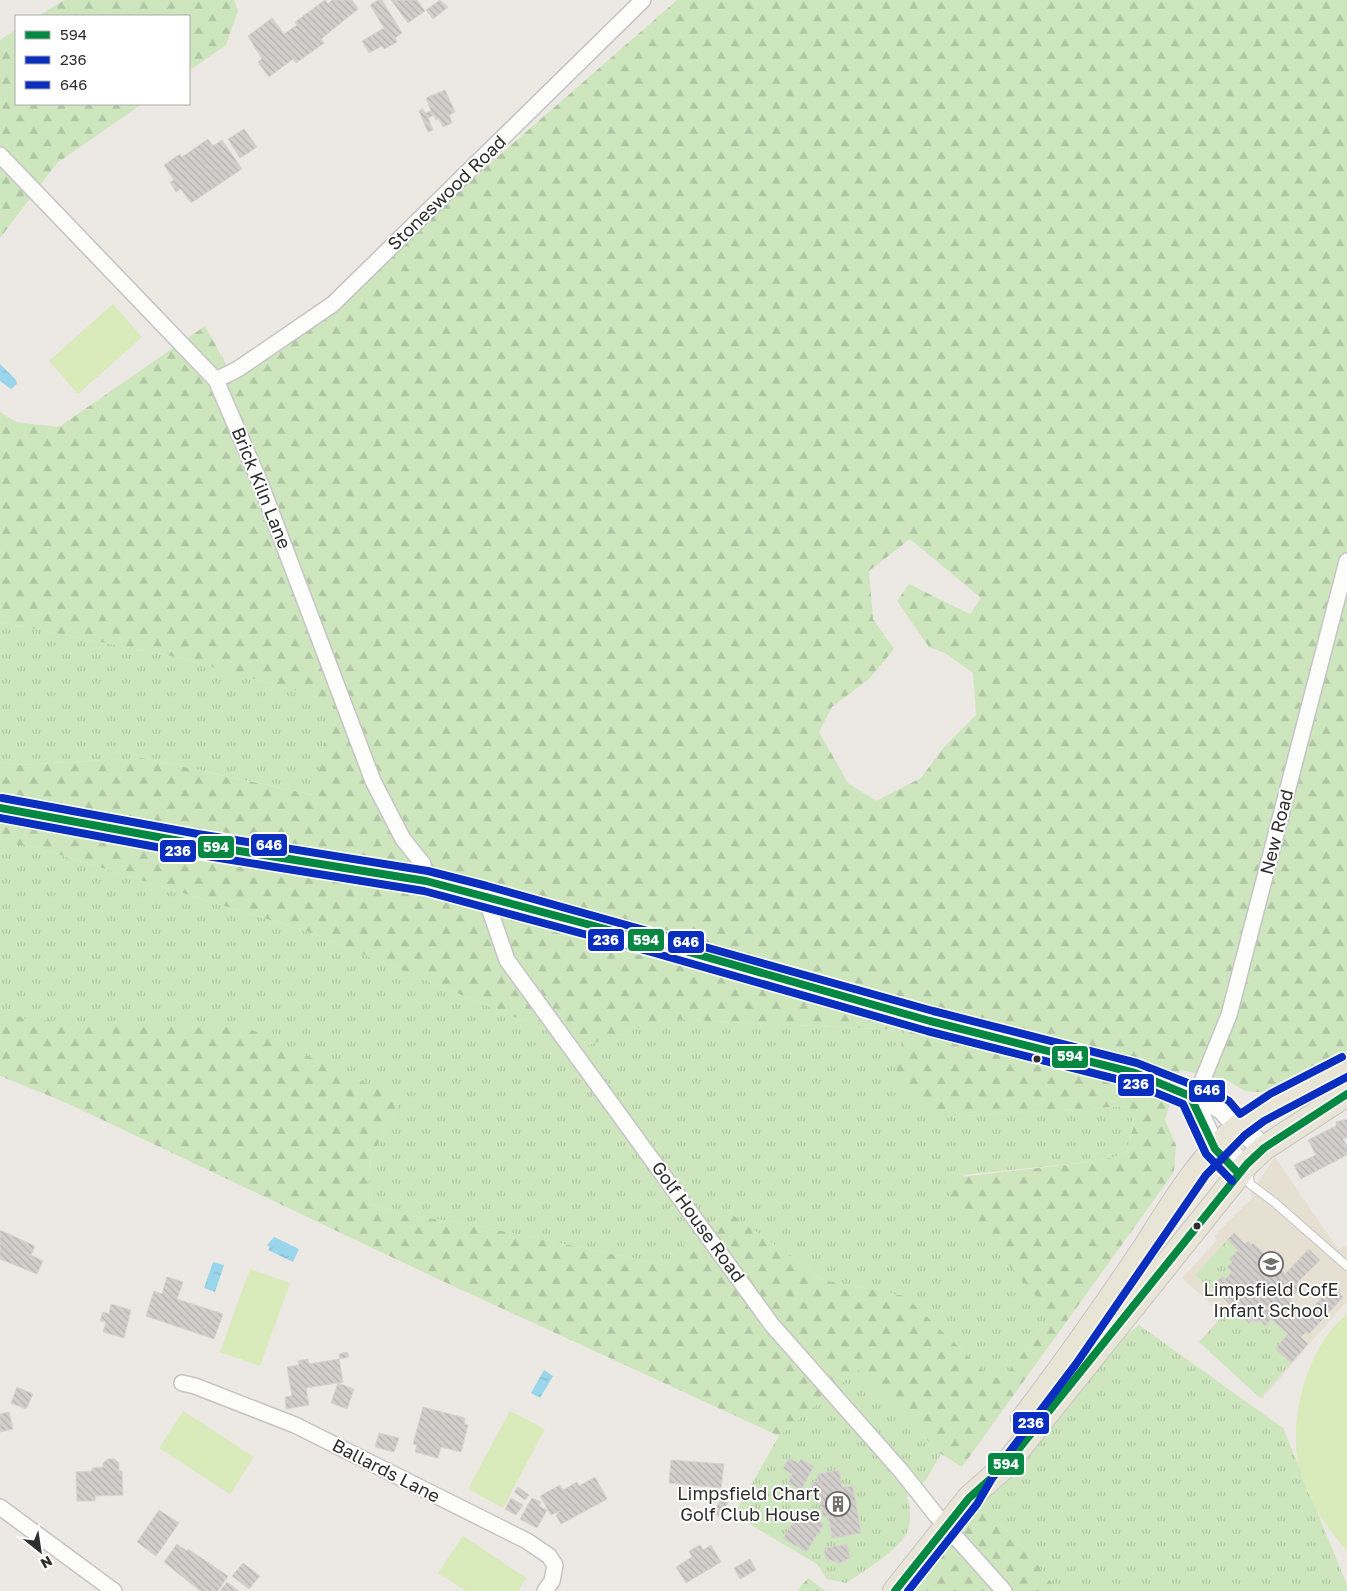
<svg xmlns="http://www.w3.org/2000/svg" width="1347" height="1591" viewBox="0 0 1347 1591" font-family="'Golos Text',sans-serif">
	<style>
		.education { fill: #e6e0d3 }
		.grass { fill: url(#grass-tufts) }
		.forest { fill: url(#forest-firs); fill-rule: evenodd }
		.pitch { fill: #d9eabb }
		.water { fill: url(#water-ripples) }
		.building { fill: url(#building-back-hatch); stroke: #d7d4d0 }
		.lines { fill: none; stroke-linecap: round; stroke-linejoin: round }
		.service-casing { stroke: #c5c4c5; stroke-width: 10 }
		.minor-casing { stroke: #c5c4c5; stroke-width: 18 }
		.secondary-casing { stroke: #c5c4c5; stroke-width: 24 }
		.primary-casing { stroke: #c6c5c4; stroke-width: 26 }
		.service { stroke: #fcfcfb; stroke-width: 8 }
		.minor { stroke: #fcfcfb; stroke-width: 15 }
		.secondary { stroke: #fcfcfb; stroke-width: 21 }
		.primary { stroke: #e8e4d6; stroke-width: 24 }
		.bus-1-casing { stroke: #fff; stroke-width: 11 }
		.bus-2-casing { stroke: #fff; stroke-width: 11 }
		.bus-3-casing { stroke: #fff; stroke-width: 11 }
		.bus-1 { stroke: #068843; stroke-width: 8 }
		.bus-2 { stroke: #0a2ebe; stroke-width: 8 }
		.bus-3 { stroke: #0a2ebe; stroke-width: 8 }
		.bus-dot { fill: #2e2e2e; stroke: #fff; stroke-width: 2 }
		.labels { text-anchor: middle; stroke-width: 4; stroke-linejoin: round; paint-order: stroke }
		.street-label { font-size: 18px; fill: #2e2e2e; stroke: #fff }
		.poi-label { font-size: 18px; fill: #2e2e2e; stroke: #fff }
		.line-badge { stroke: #fff; stroke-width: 2 }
		.badge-label { font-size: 14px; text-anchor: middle; font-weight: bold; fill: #fff }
	</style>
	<defs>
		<pattern id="grass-tufts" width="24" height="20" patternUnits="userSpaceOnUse" patternTransform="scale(1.25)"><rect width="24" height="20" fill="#cee6be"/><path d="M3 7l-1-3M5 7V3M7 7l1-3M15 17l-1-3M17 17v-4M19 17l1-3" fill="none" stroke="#b1c6a4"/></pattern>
		<pattern id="forest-firs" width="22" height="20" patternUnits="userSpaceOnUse" patternTransform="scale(1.25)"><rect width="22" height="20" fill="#cee6be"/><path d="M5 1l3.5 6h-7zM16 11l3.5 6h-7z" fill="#b1c6a4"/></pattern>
		<pattern id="water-ripples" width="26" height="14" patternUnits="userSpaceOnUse" patternTransform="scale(1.25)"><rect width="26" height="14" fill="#99d6ec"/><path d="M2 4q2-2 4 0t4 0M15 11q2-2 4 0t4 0" fill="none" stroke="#84b8cb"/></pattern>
		<pattern id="building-back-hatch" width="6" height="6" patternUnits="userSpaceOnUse" patternTransform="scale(1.25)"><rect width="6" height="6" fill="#d1cecb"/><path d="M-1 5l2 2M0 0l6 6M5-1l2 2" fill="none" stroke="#b4b1af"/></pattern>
	</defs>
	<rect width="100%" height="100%" fill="#ece8e4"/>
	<path class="education" d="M 1275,1157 L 1338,1249 L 1347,1246 L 1347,1301 L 1262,1399 L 1199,1342 L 1223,1315 L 1182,1278 L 1217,1240 L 1214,1236 L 1252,1198 L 1251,1193 Z"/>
	<path class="grass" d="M 0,622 L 181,658 L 336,702 L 314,795 L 142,758 L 18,765 L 0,762 Z
		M 0,845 L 28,845 L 312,933 L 585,1046 L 666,1019 L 904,1030 L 931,1111 L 960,1116 L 1127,1106 L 1134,1124 L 1126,1154 L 1096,1161 L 963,1175 L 1053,1315 L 1002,1379 L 988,1375 L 905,1296 L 823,1280 L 730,1213 L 691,1237 L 664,1265 L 459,1222 L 409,1216 L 368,1204 L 371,1157 L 401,1100 L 28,1020 L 0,1009 Z
		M 1227,1240 L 1238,1250 L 1230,1259 L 1232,1262 L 1227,1267 L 1232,1272 L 1225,1279 L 1222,1277 L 1210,1289 L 1195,1275 Z
		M 1232,1306 L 1248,1323 L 1252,1319 L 1257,1323 L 1260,1320 L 1266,1325 L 1271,1319 L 1288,1334 L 1276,1349 L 1291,1363 L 1260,1398 L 1199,1342 Z
		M 1139,1325 L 1283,1428 L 1347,1585 L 1347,1591 L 1058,1591 C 1035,1559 1008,1529 976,1505 L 1109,1349 Z
		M 858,1369 L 941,1454 L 926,1480 L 907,1497 C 911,1508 912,1525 905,1536 C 895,1552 863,1572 846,1583 L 827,1579 L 817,1564 L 734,1515 L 779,1436 Z"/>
	<path class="forest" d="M 64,0 L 234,0 L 238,11 L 226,45 L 189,71 L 189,16 L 38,16 Z
		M 677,0 L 1347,0 L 1347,1051 L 1271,1093 L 1245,1091 L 1225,1079 L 1180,1070 L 1165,1120 L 1176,1145 L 1174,1172 L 962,1467 L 941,1454 L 858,1370 L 779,1436 L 440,1280 L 67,1103 L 0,1076 L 0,1009 L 28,1020 L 248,1028 L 401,1100 L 371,1157 L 368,1204 L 409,1216 L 459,1222 L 664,1265 L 691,1237 L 730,1213 L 823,1280 L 905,1296 L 988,1375 L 1002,1379 L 1053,1315 L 956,1206 L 943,1179 L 1096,1161 L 1126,1154 L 1134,1124 L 1127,1106 L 960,1116 L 931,1112 L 912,1099 L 896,1074 L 904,1030 L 666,1019 L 585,1046 L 312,933 L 28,845 L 0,845 L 0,762 L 18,765 L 142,758 L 313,795 L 335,702 L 181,658 L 0,622 L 0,412 L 16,422 L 59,427 L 205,326 L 235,380 L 349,298 L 470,181 ZM 910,539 L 981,598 L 970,614 L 909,584 L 897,601 L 929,647 L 945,653 L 973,673 L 976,715 L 944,747 L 921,778 L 876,801 L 848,783 L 819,732 L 832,707 L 869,679 L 894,649 L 873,619 L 869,571 Z
		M 16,30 L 16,104 L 142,104 L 57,163 L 0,238 L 0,40 Z
		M 976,1505 C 1008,1529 1035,1559 1058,1591 L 907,1591 Z
		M 808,1578 L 826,1591 L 797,1591 Z"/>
	<path class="pitch" d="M 113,304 L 142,337 L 78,394 L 49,361 Z
		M 250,1269 L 290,1283 L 260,1366 L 220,1352 Z
		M 1347,1314 L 1347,1551 C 1327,1527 1314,1510 1303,1480 C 1284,1431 1305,1347 1347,1314 Z
		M 183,1411 L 254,1457 L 230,1494 L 159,1448 Z
		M 510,1411 L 545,1429 L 503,1508 L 468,1489 Z
		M 463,1536 L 526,1578 L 518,1591 L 466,1591 L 438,1573 Z"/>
	<path class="water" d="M 0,364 L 16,380 L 17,384 L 11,389 L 0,381 Z
		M 274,1237 L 299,1249 L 293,1262 L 268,1250 L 270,1247 L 267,1245 Z
		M 213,1262 L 224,1265 L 215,1292 L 204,1288 Z
		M 544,1370 L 553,1376 L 540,1398 L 531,1393 Z"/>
	<path class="building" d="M 325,0 L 328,4 L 332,0 L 352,0 L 358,9 L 321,39 L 324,43 L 296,63 L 293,59 L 269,77 L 258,62 L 262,59 L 248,36 L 272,18 L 284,34 L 297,25 L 295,22 Z
		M 378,0 L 382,0 L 402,33 L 395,38 L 397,42 L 384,49 L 382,46 L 369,53 L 362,41 L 384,28 L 370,5 Z
		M 391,0 L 417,0 L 425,11 L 408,23 Z
		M 440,0 L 448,7 L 433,19 L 426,10 Z
		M 445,90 L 455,112 L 449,115 L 452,123 L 443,127 L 439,119 L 436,120 L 434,115 L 428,118 L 433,130 L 428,132 L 419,111 L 423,109 L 425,113 L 431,111 L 426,98 Z
		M 244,129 L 257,147 L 240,158 L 228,139 Z
		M 208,139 L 213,146 L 222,140 L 242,169 L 191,203 L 181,189 L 176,192 L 170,182 L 174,180 L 164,165 L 180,154 L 182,157 Z
		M 1347,1119 L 1347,1138 L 1343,1139 L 1347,1146 L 1347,1155 L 1301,1179 L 1294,1165 L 1316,1155 L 1308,1140 L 1336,1126 L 1336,1122 Z
		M 0,1230 L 35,1246 L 31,1255 L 43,1261 L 37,1274 L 0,1259 Z
		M 1234,1233 L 1245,1244 L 1248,1241 L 1251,1245 L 1253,1243 L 1275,1263 L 1278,1260 L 1275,1264 L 1285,1274 L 1309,1249 L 1320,1260 L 1297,1283 L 1301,1288 L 1290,1299 L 1306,1314 L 1335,1284 L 1341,1290 L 1339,1293 L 1343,1297 L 1309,1334 L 1306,1332 L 1301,1337 L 1308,1344 L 1291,1363 L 1275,1349 L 1288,1334 L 1271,1319 L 1265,1326 L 1260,1320 L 1257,1323 L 1252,1319 L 1249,1324 L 1212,1287 L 1222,1276 L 1225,1279 L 1232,1272 L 1227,1267 L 1232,1262 L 1229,1259 L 1238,1250 L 1227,1240 Z
		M 167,1277 L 183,1282 L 177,1299 L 223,1314 L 214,1339 L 146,1316 L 154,1291 L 162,1294 Z
		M 111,1304 L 131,1310 L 124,1338 L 103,1332 L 106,1322 L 100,1321 L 103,1312 L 109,1314 Z
		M 347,1352 L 349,1357 L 340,1359 L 339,1354 Z
		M 308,1359 L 309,1364 L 339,1359 L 343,1382 L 306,1388 L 309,1405 L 286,1409 L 285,1397 L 292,1396 L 287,1367 L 299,1365 L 298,1361 Z
		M 338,1383 L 354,1389 L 347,1409 L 331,1403 Z
		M 17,1387 L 33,1394 L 26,1409 L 11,1403 Z
		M 423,1407 L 465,1418 L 464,1424 L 468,1425 L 461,1452 L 441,1447 L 438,1458 L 415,1452 L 417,1445 L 413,1444 Z
		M 9,1412 L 13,1429 L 0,1432 L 0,1414 Z
		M 379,1433 L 399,1438 L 394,1452 L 375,1447 Z
		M 789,1458 L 798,1463 L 801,1459 L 814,1466 L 801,1490 L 788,1483 L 792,1474 L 783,1469 Z
		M 108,1459 L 115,1459 L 119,1463 L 119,1471 L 122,1471 L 123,1495 L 95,1496 L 95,1501 L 77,1501 L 76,1472 L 92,1471 L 92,1468 L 103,1467 L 103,1463 Z
		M 671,1460 L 724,1464 L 721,1488 L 669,1483 Z
		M 839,1470 L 842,1487 L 853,1486 L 861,1533 L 832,1538 L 828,1516 L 823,1517 L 819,1493 L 812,1492 L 811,1483 L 818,1481 L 817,1474 Z
		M 595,1477 L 607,1499 L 561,1524 L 556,1515 L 560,1511 L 551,1515 L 540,1496 L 560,1485 L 563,1490 L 577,1482 L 579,1486 Z
		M 518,1487 L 529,1495 L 525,1500 L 514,1492 Z
		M 511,1498 L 523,1505 L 516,1515 L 505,1509 Z
		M 532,1498 L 541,1502 L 539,1506 L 547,1510 L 537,1528 L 520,1519 Z
		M 721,1499 L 728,1503 L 719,1517 L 713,1513 Z
		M 159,1510 L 179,1523 L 156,1556 L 137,1542 Z
		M 801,1510 L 824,1524 L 806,1552 L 783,1538 Z
		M 177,1544 L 187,1551 L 188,1549 L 228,1576 L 218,1591 L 200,1591 L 164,1562 Z
		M 847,1544 L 850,1558 L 840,1563 L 826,1559 L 824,1548 Z
		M 700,1545 L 703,1550 L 711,1545 L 721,1562 L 686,1583 L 676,1567 L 692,1557 L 689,1551 Z
		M 750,1559 L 756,1570 L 740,1579 L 734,1568 Z
		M 243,1563 L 260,1576 L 249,1589 L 232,1576 Z
		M 227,1582 L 239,1591 L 220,1591 Z"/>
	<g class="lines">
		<defs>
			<path id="service" d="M 1229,1139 L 1247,1164 L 1250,1184 L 1274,1202 L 1347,1266"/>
			<path id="minor" d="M 0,155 L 216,380 L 261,485 L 373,781 L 403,839 L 423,864 L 426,881
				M 216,380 L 238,369 L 333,304 L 643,0
				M 485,896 L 507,960 L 772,1325 L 902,1472 L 936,1515 L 1004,1591
				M 1190,1096 L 1201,1084 L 1229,1015 L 1347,561
				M 182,1383 L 195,1386 L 295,1425 L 527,1541 L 549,1556 L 555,1565 L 552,1581 L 545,1591
				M 0,1507 L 114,1591"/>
			<path id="secondary" d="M 0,808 L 196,844 L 426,881 L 485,896 L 930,1021 L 1135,1073 L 1190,1096 L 1214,1104 L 1223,1109 L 1238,1127 L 1264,1148
				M 1190,1096 L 1215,1149 L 1239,1174"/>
			<path id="primary" d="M 1023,1419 C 1065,1364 1105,1307 1144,1249 C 1172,1206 1197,1160 1238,1127 C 1271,1101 1310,1085 1347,1066
				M 895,1591 L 969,1498 L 1005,1466 L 1247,1164 L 1264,1148 L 1347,1094"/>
		</defs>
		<use href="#service" class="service-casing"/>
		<use href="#minor" class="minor-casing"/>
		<use href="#secondary" class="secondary-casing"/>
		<use href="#primary" class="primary-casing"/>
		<use href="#service" class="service"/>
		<use href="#minor" class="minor"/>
		<use href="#secondary" class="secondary"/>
		<use href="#primary" class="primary"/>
		<defs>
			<path id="bus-1" d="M 0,808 L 196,844 L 426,881 L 654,942 L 930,1021 L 1135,1073 L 1190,1096 L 1215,1149 L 1239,1174
				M 895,1591 L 969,1498 L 1005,1466 L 1247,1164 L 1264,1148 L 1347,1094"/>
			<path id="bus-2" d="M 0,818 L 194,854 L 424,891 L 651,952 L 927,1031 L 1132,1083 L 1183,1104 L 1206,1154 L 1232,1181
				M 908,1591 L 977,1504 L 1001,1463 L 1076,1364 L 1206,1175 L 1245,1135 L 1264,1121 L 1347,1077"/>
			<path id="bus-3" d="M 2,798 L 198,834 L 428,871 L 487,886 L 933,1011 L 1137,1063 L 1218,1095 L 1229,1101 L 1240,1114 L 1270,1094 L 1342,1057"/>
		</defs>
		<use href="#bus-1" class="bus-1-casing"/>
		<use href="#bus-2" class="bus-2-casing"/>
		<use href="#bus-3" class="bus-3-casing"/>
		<use href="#bus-1" class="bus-1"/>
		<use href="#bus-2" class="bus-2"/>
		<use href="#bus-3" class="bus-3"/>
	</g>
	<defs>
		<symbol id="school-ring" viewBox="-11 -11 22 22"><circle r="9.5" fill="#fff" stroke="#706f6e" stroke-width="1.5"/><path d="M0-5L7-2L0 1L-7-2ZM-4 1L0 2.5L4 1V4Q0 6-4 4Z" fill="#706f6e"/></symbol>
		<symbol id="building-ring" viewBox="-11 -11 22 22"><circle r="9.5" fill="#fff" stroke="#706f6e" stroke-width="1.5"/><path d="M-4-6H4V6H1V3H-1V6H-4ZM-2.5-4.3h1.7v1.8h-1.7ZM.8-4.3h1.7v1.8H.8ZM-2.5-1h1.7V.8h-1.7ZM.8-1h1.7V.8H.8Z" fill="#706f6e"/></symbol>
	</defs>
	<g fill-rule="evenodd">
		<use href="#school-ring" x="1257" y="1250" width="28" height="28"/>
		<use href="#building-ring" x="824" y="1490" width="28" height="28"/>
	</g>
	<g class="bus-dot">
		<circle cx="1037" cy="1059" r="4.5"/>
		<circle cx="1197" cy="1226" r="4.5"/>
	</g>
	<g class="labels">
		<g class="street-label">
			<text transform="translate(447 193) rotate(-44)" y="6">Stoneswood Road</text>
			<text transform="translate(261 488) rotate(68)" y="6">Brick Kiln Lane</text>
			<text transform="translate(1277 832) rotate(-76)" y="6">New Road</text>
			<text transform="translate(698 1222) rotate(54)" y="6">Golf House Road</text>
			<text transform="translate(386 1471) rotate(27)" y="6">Ballards Lane</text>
		</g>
		<g class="poi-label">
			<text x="1271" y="1296">Limpsfield CofE<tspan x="1271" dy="21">Infant School</tspan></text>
			<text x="820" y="1500" text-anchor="end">Limpsfield Chart<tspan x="820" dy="21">Golf Club House</tspan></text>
		</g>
	</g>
	<g class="line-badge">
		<rect x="250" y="833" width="38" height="24" rx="5" fill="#0a2ebe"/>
		<rect x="197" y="835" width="38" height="24" rx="5" fill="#068843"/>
		<rect x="159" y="839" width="38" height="24" rx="5" fill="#0a2ebe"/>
		<rect x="587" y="928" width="38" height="24" rx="5" fill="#0a2ebe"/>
		<rect x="627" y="928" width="38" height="24" rx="5" fill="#068843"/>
		<rect x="667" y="930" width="38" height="24" rx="5" fill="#0a2ebe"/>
		<rect x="1051" y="1045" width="38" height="24" rx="5" fill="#068843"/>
		<rect x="1117" y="1073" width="38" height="24" rx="5" fill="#0a2ebe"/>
		<rect x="1188" y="1079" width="38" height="24" rx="5" fill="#0a2ebe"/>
		<rect x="1012" y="1411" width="38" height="24" rx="5" fill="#0a2ebe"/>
		<rect x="987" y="1452" width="38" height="24" rx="5" fill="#068843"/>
	</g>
	<g class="badge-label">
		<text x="269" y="850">646</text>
		<text x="216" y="852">594</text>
		<text x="178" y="856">236</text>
		<text x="606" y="945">236</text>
		<text x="646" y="945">594</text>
		<text x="686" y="947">646</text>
		<text x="1070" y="1061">594</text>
		<text x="1136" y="1089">236</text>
		<text x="1207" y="1095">646</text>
		<text x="1031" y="1428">236</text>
		<text x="1006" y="1469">594</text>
	</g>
	<rect x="15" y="15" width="175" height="90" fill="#ffffff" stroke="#ababab"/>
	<rect x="25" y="31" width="25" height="8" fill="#068843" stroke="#ababab"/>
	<text x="60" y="40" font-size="15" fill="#2e2e2e">594</text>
	<rect x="25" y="56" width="25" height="8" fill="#0a2ebe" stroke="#ababab"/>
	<text x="60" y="65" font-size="15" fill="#2e2e2e">236</text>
	<rect x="25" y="81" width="25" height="8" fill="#0a2ebe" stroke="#ababab"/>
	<text x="60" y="90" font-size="15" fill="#2e2e2e">646</text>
	<g transform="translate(40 1551) rotate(150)" stroke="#ffffff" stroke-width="4" paint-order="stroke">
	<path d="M0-4L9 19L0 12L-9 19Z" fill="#2e2e2e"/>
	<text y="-8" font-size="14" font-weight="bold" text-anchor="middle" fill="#2e2e2e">N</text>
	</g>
</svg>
